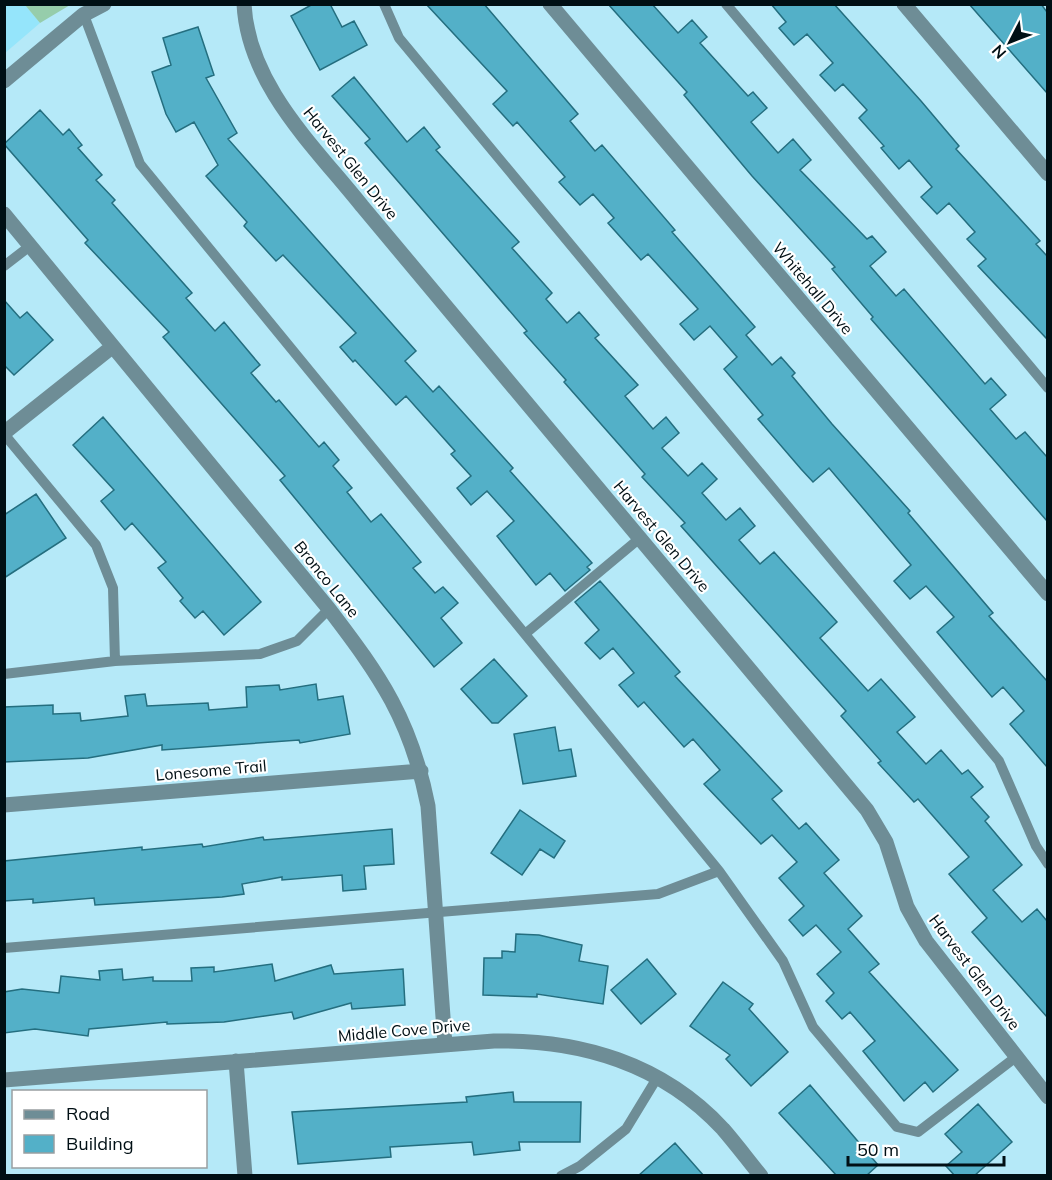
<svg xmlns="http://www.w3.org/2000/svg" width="1052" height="1180" viewBox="0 0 1052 1180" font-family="Mulish,sans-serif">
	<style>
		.built { fill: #95e5fb }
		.green { fill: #96cdab }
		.building { fill: #53b0c8; stroke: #246e7f; stroke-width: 1.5 }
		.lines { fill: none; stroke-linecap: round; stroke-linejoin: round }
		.lane { stroke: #6e8d96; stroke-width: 10 }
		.street { stroke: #6e8d96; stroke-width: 15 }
		.labels { text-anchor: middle; stroke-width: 4.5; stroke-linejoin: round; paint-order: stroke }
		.street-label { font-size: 16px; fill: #000f14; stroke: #fff }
	</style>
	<rect width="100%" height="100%" fill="#b5e9f8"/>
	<path class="built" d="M 5,5 L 25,5 L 40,23 L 5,53 Z"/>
	<path class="green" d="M 25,5 L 70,5 L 40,23 Z"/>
	<path class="building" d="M 313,4 L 330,4 L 342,27 L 354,21 L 367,45 L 320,70 L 291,16 Z
		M 426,4 L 484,4 L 578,114 L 570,121 L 595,151 L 602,145 L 675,230 L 672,232 L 755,327 L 746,335 L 772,365 L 781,357 L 795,373 L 792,376 L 832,424 L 910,511 L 908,513 L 993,613 L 989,616 L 1047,681 L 1047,767 L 1010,724 L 1024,711 L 1003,687 L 992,697 L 937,632 L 954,617 L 926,586 L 910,599 L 894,581 L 911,565 L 829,468 L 813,482 L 801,469 L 758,419 L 763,415 L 724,369 L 737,357 L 710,326 L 694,340 L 680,324 L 698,309 L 648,254 L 641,260 L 608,223 L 614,218 L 593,194 L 580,205 L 559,182 L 565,177 L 517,122 L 513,126 L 493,104 L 507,91 Z
		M 608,4 L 652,4 L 678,33 L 692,20 L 707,37 L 700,43 L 748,96 L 753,92 L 767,108 L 751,122 L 778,153 L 793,139 L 811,160 L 800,170 L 867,239 L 872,236 L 886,252 L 870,266 L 896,296 L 904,289 L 985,384 L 991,378 L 1006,395 L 990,409 L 1016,439 L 1025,432 L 1047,457 L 1047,521 L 871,319 L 873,317 L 832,269 L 835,267 L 752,176 L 684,95 L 687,92 Z
		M 771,4 L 834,4 L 921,101 L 959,146 L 956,149 L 1040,241 L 1036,244 L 1047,256 L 1047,339 L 978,266 L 986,259 L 967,239 L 975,232 L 949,203 L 937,214 L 921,197 L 932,187 L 909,160 L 899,169 L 881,148 L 884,146 L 859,118 L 867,110 L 843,84 L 835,91 L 820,75 L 833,63 L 807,34 L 794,45 L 779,28 L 786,22 Z
		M 969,4 L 1041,4 L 1047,12 L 1047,93 Z
		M 198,27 L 214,75 L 206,78 L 237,133 L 228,139 L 416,351 L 405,361 L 433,392 L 439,386 L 513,468 L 510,471 L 592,563 L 587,567 L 590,570 L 565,591 L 550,573 L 536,585 L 497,536 L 514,521 L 487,491 L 471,505 L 457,488 L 471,476 L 451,454 L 455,451 L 406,396 L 396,405 L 355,360 L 353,362 L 340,347 L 356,333 L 283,255 L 276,261 L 244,226 L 247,222 L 206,176 L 218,165 L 194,122 L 176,132 L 166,114 L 152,72 L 171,65 L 163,38 Z
		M 354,77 L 407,142 L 424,127 L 440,147 L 436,150 L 519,242 L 512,248 L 552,293 L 546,299 L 567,323 L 579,312 L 599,335 L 595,338 L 638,385 L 625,396 L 653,429 L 666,417 L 679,433 L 662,448 L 688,476 L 702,463 L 717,479 L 702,493 L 726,520 L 740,508 L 755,526 L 739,540 L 760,564 L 774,552 L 837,622 L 820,638 L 868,691 L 881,679 L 915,717 L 897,732 L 926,764 L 941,750 L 962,774 L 968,770 L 983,787 L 971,797 L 989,817 L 985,821 L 1022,865 L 993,890 L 1022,922 L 1037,909 L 1047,921 L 1047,1017 L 972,932 L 987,918 L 949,874 L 969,857 L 918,799 L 914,802 L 878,763 L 881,761 L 841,716 L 846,711 L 681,526 L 685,523 L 642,477 L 645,474 L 564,382 L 566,380 L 524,333 L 527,331 L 365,143 L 370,139 L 332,96 Z
		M 40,110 L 63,135 L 69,129 L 82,145 L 78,148 L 102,175 L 96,180 L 115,200 L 112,203 L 192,293 L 186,298 L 215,331 L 224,322 L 260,365 L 251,373 L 276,402 L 279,400 L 319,447 L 324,442 L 339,460 L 333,466 L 352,488 L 347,492 L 371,522 L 381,514 L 421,562 L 413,568 L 435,593 L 443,587 L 458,603 L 441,618 L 462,643 L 434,667 L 280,480 L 285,476 L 163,337 L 169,332 L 85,243 L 88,240 L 4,144 Z
		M 4,300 L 20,318 L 27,312 L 53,340 L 14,375 L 4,365 Z
		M 103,417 L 261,602 L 224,635 L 203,611 L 195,618 L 180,601 L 183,598 L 158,568 L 166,562 L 132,523 L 125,530 L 101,501 L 114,490 L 73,445 Z
		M 36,494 L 66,538 L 4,578 L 4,515 Z
		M 600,581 L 680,672 L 675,676 L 782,791 L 772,799 L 799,829 L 806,823 L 839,860 L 824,873 L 862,916 L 848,929 L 879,964 L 869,972 L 958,1070 L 933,1092 L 925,1082 L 904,1101 L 863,1051 L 875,1041 L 850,1012 L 842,1019 L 826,1001 L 834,993 L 817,974 L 841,952 L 816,925 L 803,936 L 789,920 L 804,906 L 779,878 L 797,862 L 772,835 L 761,844 L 704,784 L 720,770 L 693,739 L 684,747 L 644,702 L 638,707 L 619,685 L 634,673 L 613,648 L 600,659 L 585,643 L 599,630 L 575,602 Z
		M 494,659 L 527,696 L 498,723 L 492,723 L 461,689 Z
		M 316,684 L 318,700 L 343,696 L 350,734 L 300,743 L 299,740 L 162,750 L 162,745 L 88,758 L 4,762 L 4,707 L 53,705 L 53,714 L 80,713 L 81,721 L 128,716 L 125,696 L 145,694 L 147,706 L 208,703 L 209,710 L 247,707 L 246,687 L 279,685 L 280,690 Z
		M 555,727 L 559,751 L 571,749 L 576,776 L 523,784 L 514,734 Z
		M 520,810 L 565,841 L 554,858 L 540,849 L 522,875 L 491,853 Z
		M 392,829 L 394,864 L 364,866 L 366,889 L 343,891 L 342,875 L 282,880 L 282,877 L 242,884 L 244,894 L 222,897 L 95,905 L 94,898 L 33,903 L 33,899 L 4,901 L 4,861 L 142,847 L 142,850 L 202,844 L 203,847 L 263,837 L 264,840 Z
		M 516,934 L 539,935 L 582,945 L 579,961 L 608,966 L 603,1004 L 537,994 L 537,997 L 483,995 L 484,958 L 502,958 L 502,951 L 515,952 Z
		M 647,959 L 676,994 L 641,1024 L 611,990 Z
		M 272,964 L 275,981 L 331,965 L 334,974 L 403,969 L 405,1005 L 352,1009 L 351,1003 L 294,1019 L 292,1012 L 224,1022 L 167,1024 L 167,1022 L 89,1029 L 88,1036 L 35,1029 L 4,1033 L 4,992 L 22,989 L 59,993 L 61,976 L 100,980 L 99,971 L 122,969 L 123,980 L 153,977 L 153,981 L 192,981 L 191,968 L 214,967 L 214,972 Z
		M 723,982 L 753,1004 L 749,1009 L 788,1052 L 751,1086 L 726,1059 L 730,1055 L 690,1026 Z
		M 810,1085 L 878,1165 L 866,1176 L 837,1176 L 779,1113 Z
		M 513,1092 L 514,1102 L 581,1102 L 580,1142 L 519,1142 L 520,1150 L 474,1155 L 472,1142 L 390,1147 L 391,1157 L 298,1164 L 292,1112 L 467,1102 L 466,1097 Z
		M 978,1104 L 1012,1142 L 974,1176 L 955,1176 L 946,1166 L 962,1152 L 945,1134 Z
		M 675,1143 L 704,1176 L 638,1176 Z"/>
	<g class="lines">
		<path class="lane" d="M 384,4 L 399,38 L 999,761 L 1036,846 L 1048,864
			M 726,4 L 1048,388
			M 84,15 L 140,164 L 719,871 L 783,961 L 813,1027 L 897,1127 L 918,1132 L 1016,1057
			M 4,266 L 30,246
			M 4,434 L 96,545 L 113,588 L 115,661
			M 525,634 L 640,538
			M 4,674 L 115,661 L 260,654 L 297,641 L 329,609
			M 4,948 L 658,894 L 719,871
			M 561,1176 L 580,1166 L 626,1129 L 657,1078"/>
		<path class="street" d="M 244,4 C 248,85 315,147 362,206 L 867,810 L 886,842 L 907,907 L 926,941 L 1048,1097
			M 550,4 L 1048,594
			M 904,4 L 1048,174
			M 4,81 L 83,15 L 104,4
			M 4,214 L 329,609 C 381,677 411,720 428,806 L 445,1045
			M 4,433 L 112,347
			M 4,805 L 421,771
			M 236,1061 L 245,1176
			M 4,1080 L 494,1041 C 580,1039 663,1064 723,1129 C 736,1144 748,1160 761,1176"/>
	</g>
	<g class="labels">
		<g class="street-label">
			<text transform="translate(351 163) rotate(51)" y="6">Harvest Glen Drive</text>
			<text transform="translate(813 288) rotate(50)" y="6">Whitehall Drive</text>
			<text transform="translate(662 536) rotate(50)" y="6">Harvest Glen Drive</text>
			<text transform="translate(327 579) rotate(51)" y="6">Bronco Lane</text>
			<text transform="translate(211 770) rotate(-5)" y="6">Lonesome Trail</text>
			<text transform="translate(975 972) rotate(53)" y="6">Harvest Glen Drive</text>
			<text transform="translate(404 1030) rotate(-5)" y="6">Middle Cove Drive</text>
		</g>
	</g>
	<rect width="1052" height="1180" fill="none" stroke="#000f14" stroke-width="12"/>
	<rect x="12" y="1090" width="195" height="78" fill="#ffffff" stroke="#999fa1" stroke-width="1.5"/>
	<rect x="24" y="1110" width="30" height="9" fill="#6e8d96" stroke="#999fa1" stroke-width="1.5"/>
	<text x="66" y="1120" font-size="18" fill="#000f14">Road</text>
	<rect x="24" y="1135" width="30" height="18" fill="#53b0c8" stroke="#999fa1" stroke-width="1.5"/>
	<text x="66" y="1150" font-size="18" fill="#000f14">Building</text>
	<g transform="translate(1010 42) rotate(228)" stroke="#ffffff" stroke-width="4.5" paint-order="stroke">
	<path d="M0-4.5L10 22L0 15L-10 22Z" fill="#000f14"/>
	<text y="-9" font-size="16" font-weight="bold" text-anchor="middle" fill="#000f14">N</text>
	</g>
	<path d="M848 1156v9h156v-9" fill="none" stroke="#000f14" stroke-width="3"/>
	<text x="857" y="1156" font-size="18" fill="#000f14" stroke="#ffffff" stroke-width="4.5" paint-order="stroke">50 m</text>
</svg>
